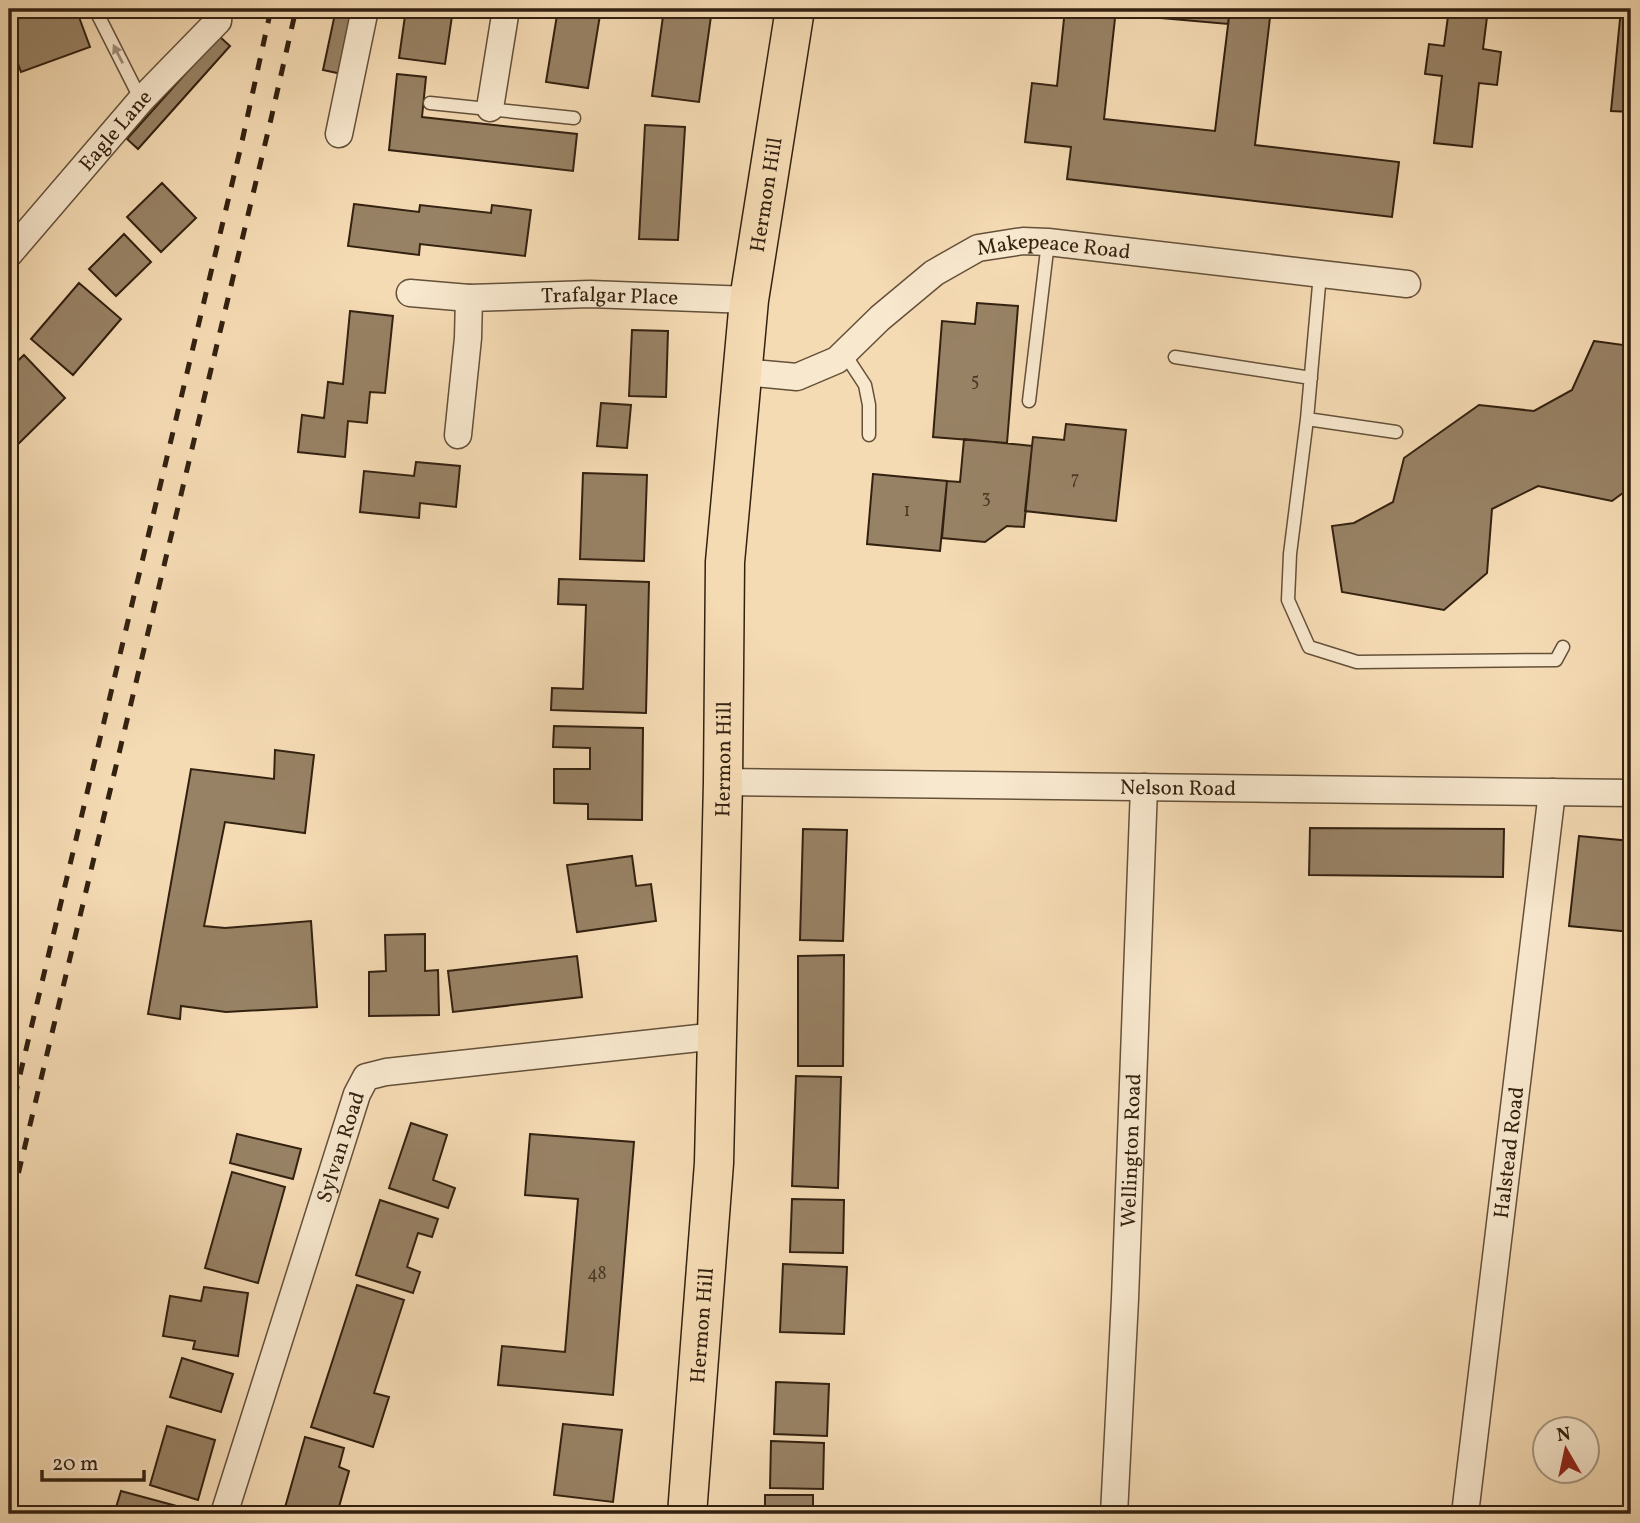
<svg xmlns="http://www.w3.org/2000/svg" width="1640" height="1523" viewBox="0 0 1640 1523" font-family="Vollkorn,serif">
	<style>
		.building { fill: #988265; stroke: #332110; stroke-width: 2 }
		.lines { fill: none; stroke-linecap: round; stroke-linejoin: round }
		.lane-casing { stroke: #645039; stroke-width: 15 }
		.street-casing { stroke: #645039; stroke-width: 29 }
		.primary-casing { stroke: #332110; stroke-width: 41 }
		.lane { stroke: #f8e8ce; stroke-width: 12 }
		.street { stroke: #f8e8ce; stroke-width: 26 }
		.primary { stroke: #f5dbb4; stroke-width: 38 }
		.rail { stroke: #332110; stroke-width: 5; stroke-dasharray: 12 12; stroke-linecap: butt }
		.oneway { fill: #9f8e78 }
		.labels { text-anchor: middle; stroke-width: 7; stroke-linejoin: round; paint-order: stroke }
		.number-label { font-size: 18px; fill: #4c3925 }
		.street-label { font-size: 21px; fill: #332110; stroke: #f8e8ce }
	</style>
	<rect width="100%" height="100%" fill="#f5dbb4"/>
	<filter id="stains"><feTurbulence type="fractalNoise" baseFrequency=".00286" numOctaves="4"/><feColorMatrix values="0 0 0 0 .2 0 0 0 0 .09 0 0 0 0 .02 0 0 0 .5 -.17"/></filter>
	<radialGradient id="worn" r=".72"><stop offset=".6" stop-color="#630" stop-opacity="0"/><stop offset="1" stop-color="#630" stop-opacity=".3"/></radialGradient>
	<path class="building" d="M 43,9 L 76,9 L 90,47 L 21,72 L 9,39 L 9,22 Z
		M 336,9 L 355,9 L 342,74 L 323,70 Z
		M 406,9 L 453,9 L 445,64 L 399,58 Z
		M 558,9 L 601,9 L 588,88 L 546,82 Z
		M 664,9 L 712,9 L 699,102 L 652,96 Z
		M 1065,9 L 1116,9 L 1104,119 L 1215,131 L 1230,9 L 1271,9 L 1255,145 L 1399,162 L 1392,217 L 1067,179 L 1071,147 L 1025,142 L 1032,83 L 1057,86 Z
		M 1116,9 L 1230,9 L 1228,24 L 1116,14 Z
		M 1449,9 L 1488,9 L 1483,49 L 1501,52 L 1497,85 L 1479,83 L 1472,147 L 1434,143 L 1442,76 L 1425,74 L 1429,44 L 1444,46 Z
		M 1621,9 L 1631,9 L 1631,112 L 1611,111 Z
		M 219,36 L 230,46 L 138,149 L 127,139 Z
		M 397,74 L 426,77 L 422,117 L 577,134 L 573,171 L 389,150 Z
		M 645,125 L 685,127 L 678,240 L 639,239 Z
		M 162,183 L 196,218 L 161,252 L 127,217 Z
		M 354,204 L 419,212 L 420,205 L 491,213 L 492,205 L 531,210 L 525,256 L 420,244 L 419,255 L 348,246 Z
		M 124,234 L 151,262 L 116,296 L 89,269 Z
		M 79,283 L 121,319 L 73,375 L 31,339 Z
		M 977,303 L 1018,306 L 1007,443 L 933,437 L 942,321 L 975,324 Z
		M 350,311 L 393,316 L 385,393 L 370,392 L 367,423 L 348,421 L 345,457 L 298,452 L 302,415 L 324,418 L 328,382 L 343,384 Z
		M 632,330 L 668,331 L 666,397 L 629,396 Z
		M 1594,341 L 1631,346 L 1631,487 L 1612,501 L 1538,486 L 1492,509 L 1487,573 L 1444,610 L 1342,592 L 1332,526 L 1354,523 L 1393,502 L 1404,458 L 1479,405 L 1534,411 L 1572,390 Z
		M 24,355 L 65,398 L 9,453 L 9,369 Z
		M 601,403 L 631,405 L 627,448 L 597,446 Z
		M 1066,424 L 1126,430 L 1116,521 L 1025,511 L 1033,437 L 1064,440 Z
		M 964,439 L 1032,446 L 1024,527 L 1007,526 L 985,542 L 942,538 L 947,481 L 960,482 Z
		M 416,462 L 460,466 L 456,507 L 420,503 L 419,518 L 360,512 L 364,471 L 414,476 Z
		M 583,473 L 647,475 L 644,561 L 580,559 Z
		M 873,474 L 947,481 L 940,551 L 867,544 Z
		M 559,579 L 649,582 L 646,713 L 551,710 L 552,688 L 583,689 L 586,605 L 558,604 Z
		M 554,726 L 643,728 L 642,820 L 588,819 L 588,804 L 554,803 L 554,769 L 590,769 L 590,748 L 553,747 Z
		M 275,750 L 314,755 L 305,833 L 225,822 L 204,926 L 225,928 L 311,921 L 317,1007 L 226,1012 L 181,1006 L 180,1019 L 148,1014 L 191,769 L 274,779 Z
		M 1310,828 L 1504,829 L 1503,877 L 1309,875 Z
		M 803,829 L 847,830 L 843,941 L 800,940 Z
		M 1579,836 L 1631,841 L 1631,932 L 1569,926 Z
		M 632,856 L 636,886 L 651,884 L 656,921 L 577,932 L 567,865 Z
		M 425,934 L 425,971 L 438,970 L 439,1015 L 369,1016 L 369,972 L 386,971 L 385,935 Z
		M 844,955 L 843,1066 L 798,1066 L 798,956 Z
		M 577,956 L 582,997 L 453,1012 L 448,971 Z
		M 796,1076 L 841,1077 L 838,1188 L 792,1186 Z
		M 411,1123 L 447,1135 L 433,1180 L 455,1188 L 448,1208 L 389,1188 Z
		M 237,1134 L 301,1149 L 293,1179 L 230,1163 Z
		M 530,1134 L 634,1142 L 613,1395 L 498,1385 L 502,1346 L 565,1352 L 578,1199 L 525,1195 Z
		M 232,1172 L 285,1187 L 258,1283 L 205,1268 Z
		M 792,1199 L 844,1200 L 843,1253 L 790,1252 Z
		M 380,1200 L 438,1219 L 432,1237 L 418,1233 L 407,1267 L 420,1272 L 413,1293 L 356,1275 Z
		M 783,1264 L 847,1267 L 844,1334 L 780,1332 Z
		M 357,1285 L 404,1300 L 374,1393 L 389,1397 L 373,1447 L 311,1427 Z
		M 204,1287 L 248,1293 L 238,1356 L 193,1349 L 195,1341 L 163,1336 L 170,1296 L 201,1301 Z
		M 182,1358 L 233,1374 L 221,1412 L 170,1397 Z
		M 776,1382 L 829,1384 L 827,1436 L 774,1434 Z
		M 563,1424 L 622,1430 L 613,1502 L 554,1495 Z
		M 167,1426 L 215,1440 L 198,1500 L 150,1485 Z
		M 305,1437 L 344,1448 L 339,1467 L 349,1471 L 337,1514 L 295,1514 L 284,1511 Z
		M 771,1441 L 824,1443 L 823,1489 L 770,1488 Z
		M 121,1491 L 184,1508 L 182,1514 L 114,1514 Z
		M 765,1495 L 813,1495 L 813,1514 L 765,1514 Z"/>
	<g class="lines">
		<defs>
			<path id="lane" d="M 95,9 L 141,100
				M 430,103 L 574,118
				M 1320,274 L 1307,419 L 1396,432
				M 844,353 L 865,385 L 869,405 L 869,435
				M 1175,357 L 1311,378
				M 1029,401 L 1048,242
				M 1307,419 L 1290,554 L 1288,600 L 1309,647 L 1357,662 L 1556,660 L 1563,647"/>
			<g id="street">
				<path d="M 490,108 L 506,9"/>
				<path d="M 339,134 L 365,9"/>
				<path id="s1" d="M 9,254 L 141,100 L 218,21 L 219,9"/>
				<path id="s2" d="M 410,293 L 469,298 L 590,294 L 749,300"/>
				<path id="s3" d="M 743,372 L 797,377 L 837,360 L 880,318 L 934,273 L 978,248 L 1023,241 L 1048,242 L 1407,284"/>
				<path d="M 458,435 L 468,338 L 469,298"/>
				<path id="s4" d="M 723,782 L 1631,793"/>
				<path id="s5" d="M 224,1514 L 357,1094 L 366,1077 L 386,1072 L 717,1036"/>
				<path id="s6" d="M 1114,1514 L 1125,1299 L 1144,787"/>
				<path id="s7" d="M 1465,1514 L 1552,792"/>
			</g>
			<g id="primary">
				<path id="s8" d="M 687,1514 L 714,1163 L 723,782 L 725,562 L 749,300 L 795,9"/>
			</g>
		</defs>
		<use href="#lane" class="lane-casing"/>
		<use href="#street" class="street-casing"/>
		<use href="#primary" class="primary-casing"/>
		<use href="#lane" class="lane"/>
		<use href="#street" class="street"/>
		<use href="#primary" class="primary"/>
		<path class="rail" d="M 9,1121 L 241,146 L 271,9
			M 9,1220 L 18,1175 L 271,119 L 296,9"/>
	</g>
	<defs><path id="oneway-solid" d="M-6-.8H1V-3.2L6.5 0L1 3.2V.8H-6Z" transform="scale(1.75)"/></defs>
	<use class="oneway" href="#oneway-solid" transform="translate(118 54) rotate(-117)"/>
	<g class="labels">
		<g class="number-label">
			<text x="975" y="386">5</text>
			<text x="1075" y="484">7</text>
			<text x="986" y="503">3</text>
			<text x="907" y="516">1</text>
			<text x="597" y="1279">48</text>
		</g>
		<g class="street-label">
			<text dy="7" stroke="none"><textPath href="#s1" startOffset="163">Eagle Lane</textPath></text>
			<text dy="7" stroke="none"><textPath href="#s8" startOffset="1323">Hermon Hill</textPath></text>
			<text dy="7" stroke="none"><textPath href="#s3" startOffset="355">Makepeace Road</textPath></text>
			<text dy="7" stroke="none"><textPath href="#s2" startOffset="200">Trafalgar Place</textPath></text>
			<text dy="7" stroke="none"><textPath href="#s8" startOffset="756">Hermon Hill</textPath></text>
			<text dy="7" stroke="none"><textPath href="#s4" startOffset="455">Nelson Road</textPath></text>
			<text dy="7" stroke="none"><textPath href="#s5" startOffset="385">Sylvan Road</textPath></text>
			<text dy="7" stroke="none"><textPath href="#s6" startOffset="364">Wellington Road</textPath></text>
			<text dy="7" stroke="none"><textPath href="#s7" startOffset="364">Halstead Road</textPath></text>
			<text dy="7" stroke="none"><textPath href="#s8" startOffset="189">Hermon Hill</textPath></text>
		</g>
	</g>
	<rect width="1640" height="1523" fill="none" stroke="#f5dbb4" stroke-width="35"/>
	<rect x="10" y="10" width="1619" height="1502" fill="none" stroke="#332110" stroke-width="3.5"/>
	<rect x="18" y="18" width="1605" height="1488" fill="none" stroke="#332110" stroke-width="2"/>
	<g transform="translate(1566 1450) rotate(351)"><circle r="33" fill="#f8e8ce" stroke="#a99882" stroke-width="2"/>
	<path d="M0-5L12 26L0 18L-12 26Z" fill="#8f2418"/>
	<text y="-10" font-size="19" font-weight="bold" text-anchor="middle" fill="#332110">N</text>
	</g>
	<path d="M42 1470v10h102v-10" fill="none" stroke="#332110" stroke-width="3.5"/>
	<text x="52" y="1470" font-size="21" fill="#332110" stroke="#f8e8ce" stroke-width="5" paint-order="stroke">20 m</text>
	<rect width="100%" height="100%" filter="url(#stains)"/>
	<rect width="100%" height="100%" fill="url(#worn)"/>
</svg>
